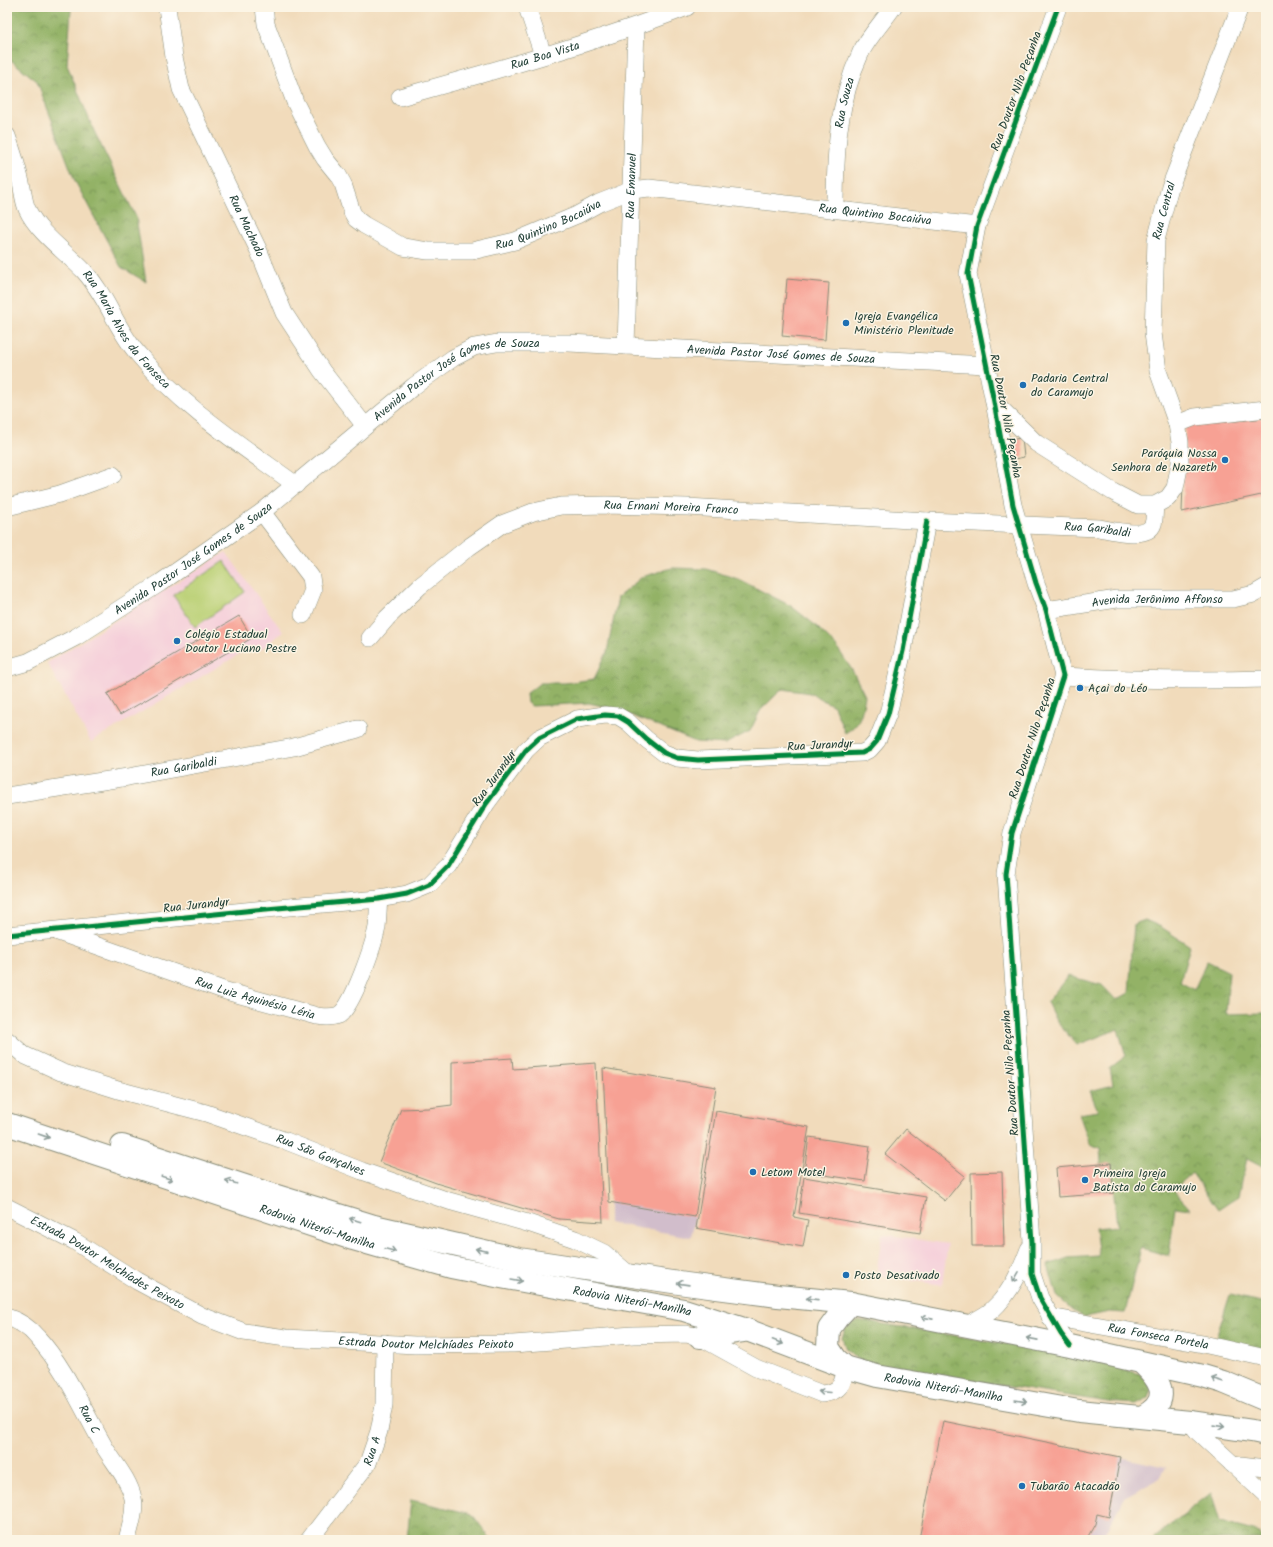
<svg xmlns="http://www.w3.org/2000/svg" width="1273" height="1547" viewBox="0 0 1273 1547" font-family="Kalam,sans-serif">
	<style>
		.built { fill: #f5cfda }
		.industrial { fill: #d1bdcb }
		.forest { fill: url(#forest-crowns); stroke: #59784d }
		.park { fill: #bad074; stroke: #6c8654 }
		.building { fill: #f7a194 }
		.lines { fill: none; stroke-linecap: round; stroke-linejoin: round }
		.minor-casing { stroke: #888c78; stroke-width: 18 }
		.highway-casing { stroke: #888c78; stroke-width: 24 }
		.minor { stroke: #fff; stroke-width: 17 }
		.highway { stroke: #fff; stroke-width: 22 }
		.cycleway-casing { stroke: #fcf5e5; stroke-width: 8 }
		.cycleway { stroke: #00873e; stroke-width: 5 }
		.oneway { stroke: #8f9e9a }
		.poi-dot { fill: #1f6fb2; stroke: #fcf5e5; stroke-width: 1.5 }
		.labels { text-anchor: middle; stroke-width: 3; stroke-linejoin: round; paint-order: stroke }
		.street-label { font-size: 12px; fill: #1f3d34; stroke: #fcf5e5 }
		.poi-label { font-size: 12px; fill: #1f3d34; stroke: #fcf5e5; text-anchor: start }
	</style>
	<defs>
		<pattern id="forest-crowns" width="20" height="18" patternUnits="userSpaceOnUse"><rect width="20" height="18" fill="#93b266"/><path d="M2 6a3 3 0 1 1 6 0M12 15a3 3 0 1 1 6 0" fill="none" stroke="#779255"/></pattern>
	</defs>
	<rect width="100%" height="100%" fill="#fcf5e5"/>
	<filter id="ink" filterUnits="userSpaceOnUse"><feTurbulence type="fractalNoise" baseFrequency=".025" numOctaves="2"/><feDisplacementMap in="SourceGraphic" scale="8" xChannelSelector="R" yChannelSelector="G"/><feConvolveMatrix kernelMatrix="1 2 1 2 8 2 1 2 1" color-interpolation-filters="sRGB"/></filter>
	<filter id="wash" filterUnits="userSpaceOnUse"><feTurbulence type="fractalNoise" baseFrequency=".012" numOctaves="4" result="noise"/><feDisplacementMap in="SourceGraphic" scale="16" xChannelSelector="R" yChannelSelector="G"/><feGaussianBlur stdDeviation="0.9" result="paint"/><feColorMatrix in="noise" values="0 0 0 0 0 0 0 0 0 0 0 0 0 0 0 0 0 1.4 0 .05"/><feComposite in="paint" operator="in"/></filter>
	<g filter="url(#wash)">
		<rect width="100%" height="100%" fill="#f1dbbb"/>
		<path class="built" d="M 226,552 L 283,632 L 259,651 L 248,649 L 91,742 L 47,663 Z
			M 882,1234 L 948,1244 L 942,1285 L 876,1275 Z"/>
		<path class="industrial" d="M 609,1202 L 695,1217 L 691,1237 L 609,1223 Z
			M 1120,1457 L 1166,1467 L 1160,1478 L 1124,1497 L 1102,1540 L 1086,1540 L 1095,1524 L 1097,1514 L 1109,1517 Z"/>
		<path class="forest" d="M 7,7 L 69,7 L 71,10 L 67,65 L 94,131 L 136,217 L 146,282 L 121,267 L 75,181 L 37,81 L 7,57 Z
			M 672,568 L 706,569 L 738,579 L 791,606 L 815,625 L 836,646 L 852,670 L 865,696 C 861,714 862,723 845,733 L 834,706 L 810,693 L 782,689 L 760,711 L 750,731 L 725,744 L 696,742 L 616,709 L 589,703 L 532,706 L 527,703 L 526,694 L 540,683 L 565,683 L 594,679 L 607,652 L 618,597 L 642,577 Z
			M 1145,920 L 1161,927 L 1190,946 L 1180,982 L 1194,990 L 1207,961 L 1229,972 L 1226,1014 L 1266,1013 L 1266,1168 L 1247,1158 L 1239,1196 L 1218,1210 L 1192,1173 L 1173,1190 L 1190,1209 L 1175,1207 L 1169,1256 L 1141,1248 L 1125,1313 L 1109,1312 L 1085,1317 L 1075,1312 L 1057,1296 L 1048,1265 L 1068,1258 L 1099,1256 L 1095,1228 L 1117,1226 L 1111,1164 L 1101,1164 L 1100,1148 L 1090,1144 L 1079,1114 L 1098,1111 L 1090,1091 L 1113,1085 L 1110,1068 L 1126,1056 L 1118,1029 L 1077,1045 L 1056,1021 L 1047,1002 L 1068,976 L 1102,985 L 1116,1000 L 1129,993 L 1134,924 Z
			M 1230,1295 L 1266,1303 L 1266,1353 L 1215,1341 Z
			M 858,1320 L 1013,1345 L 1100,1362 L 1140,1374 L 1151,1389 L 1148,1398 L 1136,1404 L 1108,1402 L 883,1367 L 859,1360 L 846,1349 L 842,1338 L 845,1329 Z
			M 1211,1493 L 1220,1522 L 1253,1531 L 1265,1540 L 1151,1540 Z
			M 411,1500 L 472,1514 L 491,1540 L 407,1540 Z"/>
		<path class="park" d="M 224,561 L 245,592 L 195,627 L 173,595 Z"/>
		<g id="blocks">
			<path class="building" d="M 787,279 L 829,283 L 825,340 L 782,336 Z
				M 1266,418 L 1266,494 L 1182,512 L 1185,426 Z
				M 1022,438 L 1024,457 L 1010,460 L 1007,440 Z
				M 239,616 L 252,638 L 120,715 L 107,694 Z
				M 512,1058 L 513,1069 L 596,1063 L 603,1222 L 559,1219 L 439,1184 L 379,1162 L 401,1109 L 428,1108 L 452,1105 L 452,1062 Z
				M 603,1068 L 716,1087 L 695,1217 L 609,1202 Z
				M 716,1111 L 809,1127 L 794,1217 L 808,1220 L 803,1247 L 696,1228 Z
				M 906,1129 L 965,1176 L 945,1201 L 885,1154 Z
				M 809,1137 L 870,1146 L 865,1181 L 804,1172 Z
				M 1111,1163 L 1114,1193 L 1058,1197 L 1056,1168 Z
				M 1002,1172 L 1004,1246 L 972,1246 L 971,1173 Z
				M 804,1177 L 926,1197 L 920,1233 L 799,1213 Z
				M 943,1421 L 1120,1457 L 1109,1517 L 1097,1514 L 1095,1524 L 1086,1540 L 919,1539 Z"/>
		</g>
	</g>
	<g filter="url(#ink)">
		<use href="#blocks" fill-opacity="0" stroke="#888c78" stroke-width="1"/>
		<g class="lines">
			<defs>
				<g id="minor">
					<path id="s1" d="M 167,7 L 174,57 L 181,89 L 258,249 L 284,313 L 322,371 L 365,426"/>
					<path id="s2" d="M 264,7 L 266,24 L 295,102 L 317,146 L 325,159 L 338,175 L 343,184 L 352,212 L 356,219 L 364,225 L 403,247 L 428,251 L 472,251 L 515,241 L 577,215 L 599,203 L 632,190 L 649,188 L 977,226"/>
					<path d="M 527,7 L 543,55"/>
					<path d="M 1058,7 L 977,226 L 968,274 L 994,402 L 1013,505 L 1036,583 L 1046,610 L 1063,676 L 1012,833 L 1006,874 L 1024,1128 L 1032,1242 L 1032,1274 L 1040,1298 L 1061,1334 L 1070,1346"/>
					<path id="s3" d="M 400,97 C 497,70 594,43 687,7"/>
					<path id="s4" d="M 7,136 C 12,150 17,165 20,179 C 23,189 23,200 27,209 C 38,233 66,252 84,271 C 107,296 116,329 138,354 C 182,407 241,445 296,485"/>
					<path id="s5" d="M 835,210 C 835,155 837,103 861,52 C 869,36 883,22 893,7"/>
					<path id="s6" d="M 626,346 L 636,27"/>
					<path id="s7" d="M 994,402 L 1036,443 L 1113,492 L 1138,505 L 1155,505 L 1168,498 L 1175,488 L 1180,463 L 1180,442 L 1177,424 L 1158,371 L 1153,333 L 1156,240 L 1170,187 L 1240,7"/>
					<path d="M 1177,424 L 1195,417 L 1266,409"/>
					<path d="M 7,507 L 60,494 L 113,475"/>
					<path d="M 262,512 L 311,577 L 313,590 L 303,615"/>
					<path id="s8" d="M 1046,610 L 1117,599 L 1233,599 L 1254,594 L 1266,587"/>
					<path id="s9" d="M 370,638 L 387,618 L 420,586 L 469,547 L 502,524 L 533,512 L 561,506 L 606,505 L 687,507 L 927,521 L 1099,528 C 1111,530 1148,540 1153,524 C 1155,519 1154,511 1155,505"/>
					<path id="s10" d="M 7,668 L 28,662 L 76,637 L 160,583 L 262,512 L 414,386 L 453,358 L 474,347 L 497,343 L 569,343 L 986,365"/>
					<path d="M 1063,676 C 1131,680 1198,681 1266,679"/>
					<path id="s11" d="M 7,796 L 128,777 L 294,747 L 358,729"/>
					<path id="s12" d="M 58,932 L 226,991 L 317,1016 C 325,1017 332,1018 339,1015 C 353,1006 374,944 377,927 C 378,918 378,908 379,899"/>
					<path d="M 7,935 L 255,910 L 379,899 L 407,894 L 429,885 L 448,866 L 486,804 L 526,750 L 539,738 L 577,719 L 605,715 L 618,716 L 628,722 L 646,739 L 664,753 L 677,758 L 698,760 L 862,753 L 870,749 L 877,741 L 888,714 L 903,651 L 927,521"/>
					<path id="s13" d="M 7,1040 L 24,1055 L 61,1072 L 118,1090 L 206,1113 L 286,1141 L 362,1171 L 449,1201 L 531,1224 L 575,1239 L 604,1253 L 631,1276"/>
					<path id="s14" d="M 7,1207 L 74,1241 L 137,1281 L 202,1316 L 244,1332 L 286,1338 L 415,1345 L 513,1344 L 633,1335 L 686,1334 L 700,1337 L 756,1368 L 822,1394 C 840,1392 844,1384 845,1367"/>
					<path id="s15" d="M 7,1317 C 19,1321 29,1327 37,1337 C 65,1367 84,1412 105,1448 C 115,1464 129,1480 133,1498 C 136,1511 130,1527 127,1540"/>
					<path id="s16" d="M 1050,1317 L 1203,1344 L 1266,1358"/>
					<path d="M 965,1326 C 974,1321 984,1317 992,1310 C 1009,1295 1021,1271 1029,1249"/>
					<path d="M 1190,1422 L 1199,1433 L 1266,1495"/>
					<path d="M 1232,1464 L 1266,1468"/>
					<path id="s17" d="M 309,1540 L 368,1463 L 379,1431 L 384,1405 L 385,1343"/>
				</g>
				<g id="highway">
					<path id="s18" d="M 7,1124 L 353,1239 L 451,1267 L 501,1277 L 684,1310 L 747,1330 L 845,1367 L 877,1376 L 1079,1411 L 1190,1422 L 1252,1431 L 1266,1434"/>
					<path d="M 122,1146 L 254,1189 L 374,1226 L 519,1259 L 686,1284 L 778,1296 L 851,1303 L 1070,1346 L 1203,1376 L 1223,1382 L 1266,1400"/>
					<path d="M 700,1337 L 743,1331"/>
					<path d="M 845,1367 L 836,1359 L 828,1347 L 829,1329 L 837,1318 L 851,1303"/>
					<path d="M 1142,1417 C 1172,1401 1162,1382 1142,1363"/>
				</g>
			</defs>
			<use href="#minor" class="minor-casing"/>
			<use href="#highway" class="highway-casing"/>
			<use href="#minor" class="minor"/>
			<use href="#highway" class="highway"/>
			<defs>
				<path id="cycleway" d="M 1058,7 L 977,226 L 968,274 L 994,402 L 1013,505 L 1036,583 L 1046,610 L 1063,676 L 1012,833 L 1006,874 L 1024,1128 L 1032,1242 L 1032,1274 L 1040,1298 L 1061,1334 L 1070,1346
					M 7,935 L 255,910 L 379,899 L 407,894 L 429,885 L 448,866 L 486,804 L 526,750 L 539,738 L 577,719 L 605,715 L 618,716 L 628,722 L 646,739 L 664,753 L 677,758 L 698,760 L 862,753 L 870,749 L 877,741 L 888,714 L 903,651 L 927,521"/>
			</defs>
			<use href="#cycleway" class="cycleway-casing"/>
			<use href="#cycleway" class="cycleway"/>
		</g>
		<defs><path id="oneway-shaft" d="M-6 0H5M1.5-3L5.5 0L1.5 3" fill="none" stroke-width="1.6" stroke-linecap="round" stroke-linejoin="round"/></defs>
		<g class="oneway">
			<use href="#oneway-shaft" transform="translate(44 1136) rotate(19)"/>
			<use href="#oneway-shaft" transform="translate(167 1178) rotate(18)"/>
			<use href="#oneway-shaft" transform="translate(231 1182) rotate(-162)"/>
			<use href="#oneway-shaft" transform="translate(355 1220) rotate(-163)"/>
			<use href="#oneway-shaft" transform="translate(390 1250) rotate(15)"/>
			<use href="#oneway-shaft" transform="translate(481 1250) rotate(-167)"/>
			<use href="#oneway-shaft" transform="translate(1016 1277) rotate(120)"/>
			<use href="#oneway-shaft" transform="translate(517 1280) rotate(10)"/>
			<use href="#oneway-shaft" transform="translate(683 1284) rotate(-172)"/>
			<use href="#oneway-shaft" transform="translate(812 1299) rotate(-174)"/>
			<use href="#oneway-shaft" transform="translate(927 1318) rotate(-169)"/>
			<use href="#oneway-shaft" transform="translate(1032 1339) rotate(-169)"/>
			<use href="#oneway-shaft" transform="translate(778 1342) rotate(21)"/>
			<use href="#oneway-shaft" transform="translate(1217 1380) rotate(-163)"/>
			<use href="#oneway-shaft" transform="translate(824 1392) rotate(-175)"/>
			<use href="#oneway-shaft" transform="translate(1021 1401) rotate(10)"/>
			<use href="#oneway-shaft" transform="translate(1219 1426) rotate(8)"/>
		</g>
	</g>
	<g class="poi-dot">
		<circle cx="846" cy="323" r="4"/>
		<circle cx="1023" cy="385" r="4"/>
		<circle cx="1225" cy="460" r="4"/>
		<circle cx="177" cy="641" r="4"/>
		<circle cx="1080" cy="688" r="4"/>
		<circle cx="753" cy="1172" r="4"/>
		<circle cx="1085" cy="1180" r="4"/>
		<circle cx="846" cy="1275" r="4"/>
		<circle cx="1022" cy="1486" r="4"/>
	</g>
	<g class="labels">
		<g class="street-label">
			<text dy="4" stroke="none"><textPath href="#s3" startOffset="151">Rua Boa Vista</textPath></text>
			<text transform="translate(1016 91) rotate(-70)" y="4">Rua Doutor Nilo Peçanha</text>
			<text dy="4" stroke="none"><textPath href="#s5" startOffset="108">Rua Souza</textPath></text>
			<text dy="4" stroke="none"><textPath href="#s6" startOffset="160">Rua Emanuel</textPath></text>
			<text dy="4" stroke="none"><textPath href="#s7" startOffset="505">Rua Central</textPath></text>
			<text dy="4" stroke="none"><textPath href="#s2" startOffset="774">Rua Quintino Bocaiúva</textPath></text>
			<text dy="4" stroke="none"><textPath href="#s2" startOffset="438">Rua Quintino Bocaiúva</textPath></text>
			<text dy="4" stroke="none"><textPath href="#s1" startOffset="235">Rua Machado</textPath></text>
			<text dy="4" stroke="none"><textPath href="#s4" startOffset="233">Rua Maria Alves da Fonseca</textPath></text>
			<text dy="4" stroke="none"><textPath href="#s10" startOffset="877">Avenida Pastor José Gomes de Souza</textPath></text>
			<text dy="4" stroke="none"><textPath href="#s10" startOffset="541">Avenida Pastor José Gomes de Souza</textPath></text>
			<text transform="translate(1006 416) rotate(79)" y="4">Rua Doutor Nilo Peçanha</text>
			<text dy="4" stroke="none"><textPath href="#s9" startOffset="347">Rua Ernani Moreira Franco</textPath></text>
			<text dy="4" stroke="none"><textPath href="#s9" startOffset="774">Rua Garibaldi</textPath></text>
			<text dy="4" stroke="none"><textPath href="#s10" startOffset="217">Avenida Pastor José Gomes de Souza</textPath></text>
			<text dy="4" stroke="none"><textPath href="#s8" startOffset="112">Avenida Jerônimo Affonso</textPath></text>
			<text transform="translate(1032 738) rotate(-72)" y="4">Rua Doutor Nilo Peçanha</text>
			<text transform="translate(820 745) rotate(-3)" y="4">Rua Jurandyr</text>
			<text dy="4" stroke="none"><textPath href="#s11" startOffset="179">Rua Garibaldi</textPath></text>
			<text transform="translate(494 778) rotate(-54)" y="4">Rua Jurandyr</text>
			<text transform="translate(196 905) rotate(-6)" y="4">Rua Jurandyr</text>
			<text dy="4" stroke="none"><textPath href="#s12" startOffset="208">Rua Luiz Aguinésio Léria</textPath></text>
			<text transform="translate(1010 1073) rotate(-94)" y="4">Rua Doutor Nilo Peçanha</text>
			<text dy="4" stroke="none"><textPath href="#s13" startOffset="336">Rua São Gonçalves</textPath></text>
			<text dy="4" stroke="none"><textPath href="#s18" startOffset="327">Rodovia Niterói-Manilha</textPath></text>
			<text dy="4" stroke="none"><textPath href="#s14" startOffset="115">Estrada Doutor Melchíades Peixoto</textPath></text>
			<text dy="4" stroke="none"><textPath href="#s18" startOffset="651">Rodovia Niterói-Manilha</textPath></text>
			<text dy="4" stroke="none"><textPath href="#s16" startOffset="110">Rua Fonseca Portela</textPath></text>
			<text dy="4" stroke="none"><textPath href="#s14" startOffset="451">Estrada Doutor Melchíades Peixoto</textPath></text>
			<text dy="4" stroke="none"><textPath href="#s18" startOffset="975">Rodovia Niterói-Manilha</textPath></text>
			<text dy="4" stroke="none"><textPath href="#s15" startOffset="134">Rua C</textPath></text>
			<text dy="4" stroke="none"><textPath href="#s17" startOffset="110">Rua A</textPath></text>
		</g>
		<g class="poi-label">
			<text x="854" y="320">Igreja Evangélica<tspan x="854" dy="14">Ministério Plenitude</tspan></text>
			<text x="1031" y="382">Padaria Central<tspan x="1031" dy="14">do Caramujo</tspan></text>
			<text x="1217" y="457" text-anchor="end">Paróquia Nossa<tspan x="1217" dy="14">Senhora de Nazareth</tspan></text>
			<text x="185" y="638">Colégio Estadual<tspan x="185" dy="14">Doutor Luciano Pestre</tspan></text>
			<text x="1088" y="692">Açai do Léo</text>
			<text x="761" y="1176">Letom Motel</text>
			<text x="1093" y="1177">Primeira Igreja<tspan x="1093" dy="14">Batista do Caramujo</tspan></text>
			<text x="854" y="1279">Posto Desativado</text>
			<text x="1030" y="1490">Tubarão Atacadão</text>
		</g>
	</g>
	<rect width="1273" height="1547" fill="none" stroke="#fcf5e5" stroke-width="24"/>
</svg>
